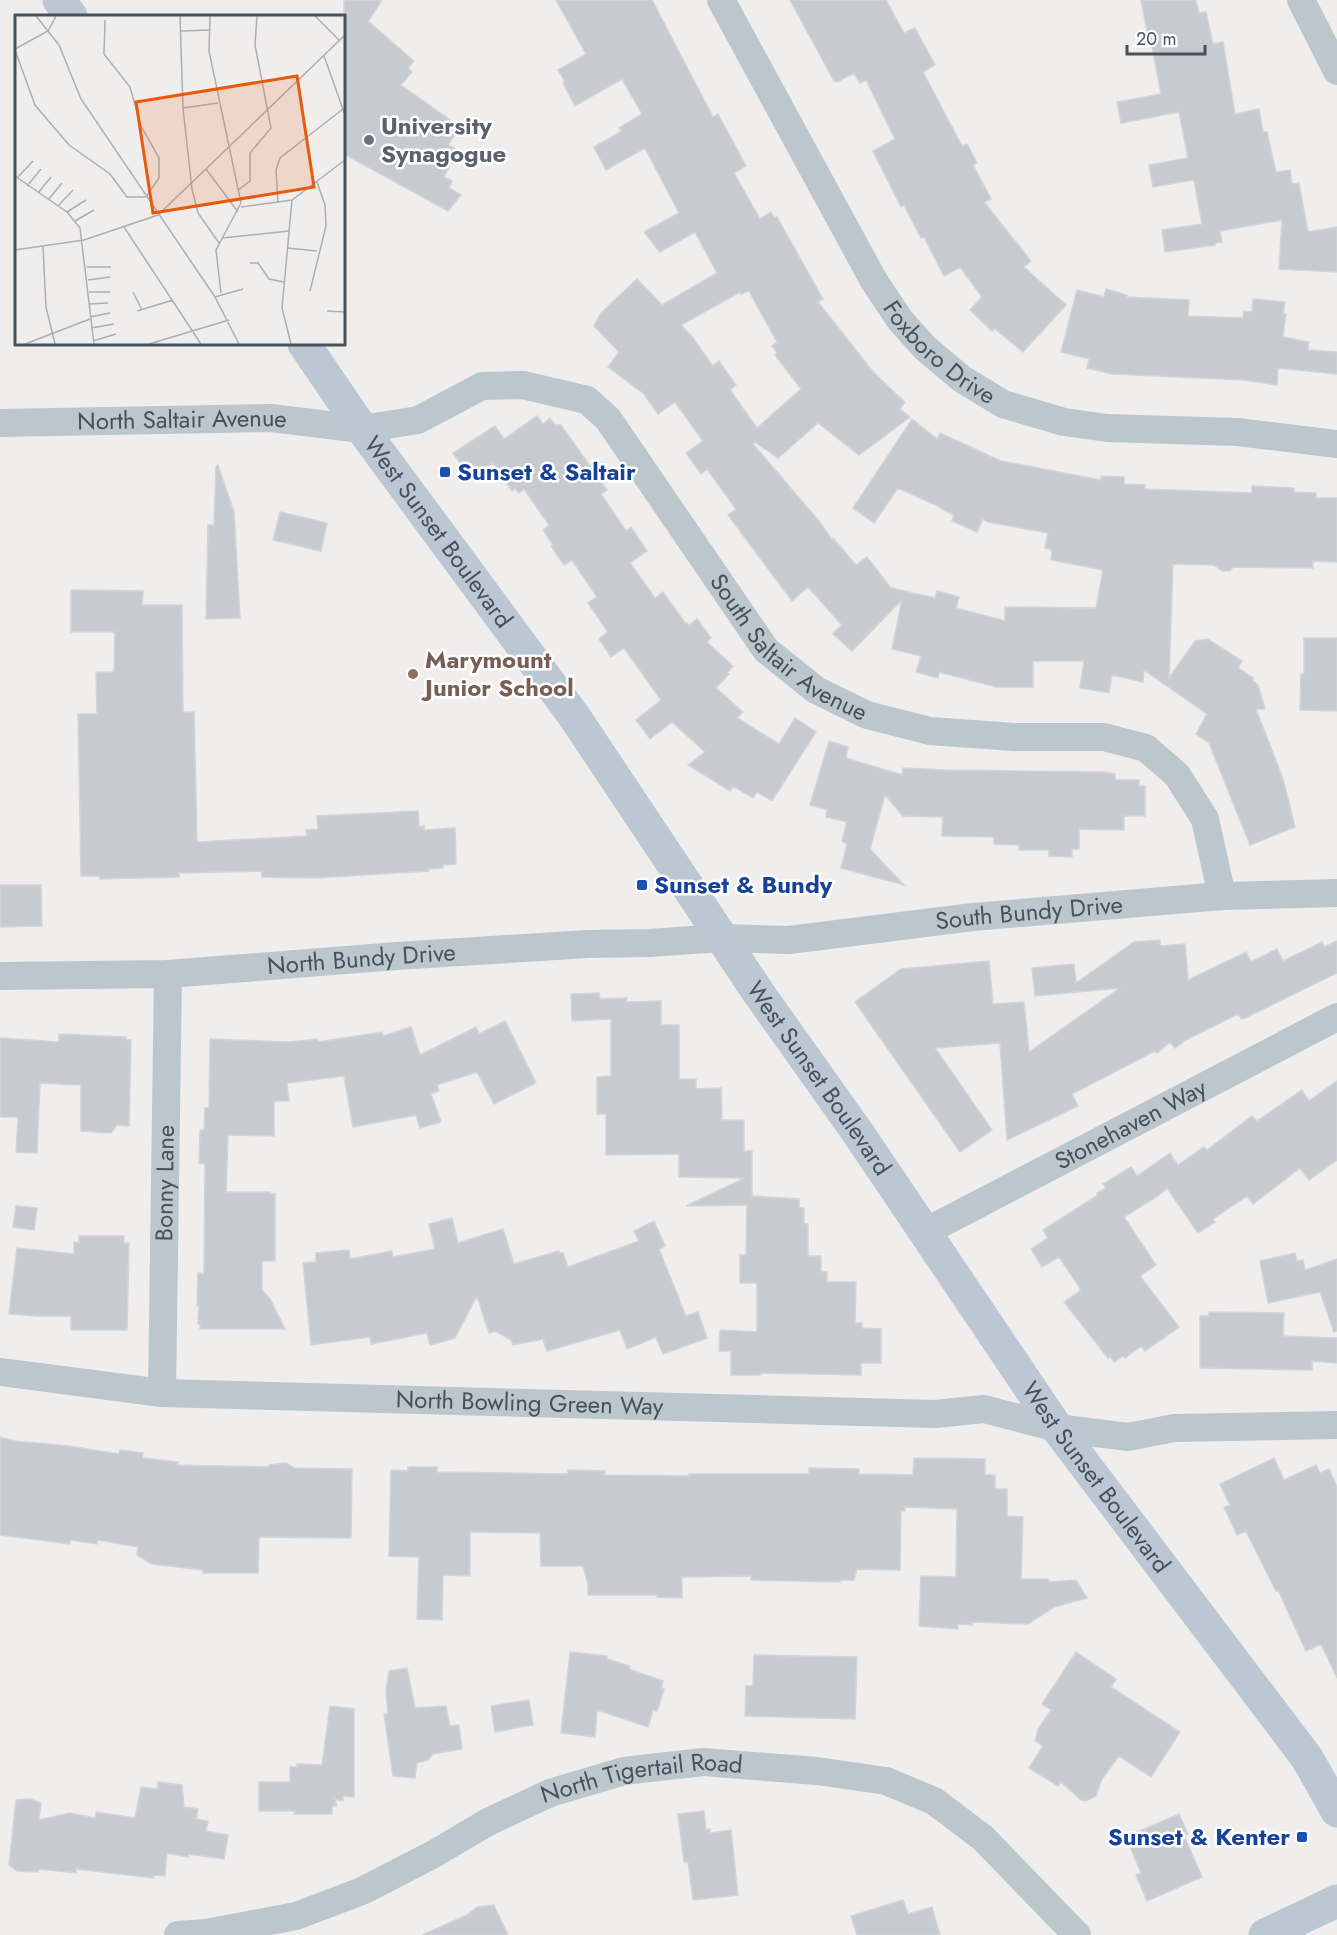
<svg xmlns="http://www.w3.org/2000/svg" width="1337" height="1935" viewBox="0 0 1337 1935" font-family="Jost,sans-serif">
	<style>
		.building { fill: #c7cbd0; stroke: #d1d4d9; stroke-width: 1.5; fill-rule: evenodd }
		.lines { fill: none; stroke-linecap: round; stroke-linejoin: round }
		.street { stroke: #bbc6cd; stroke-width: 28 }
		.secondary { stroke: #bbc7d2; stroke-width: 33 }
		.worship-dot { fill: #6b7280; stroke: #fff; stroke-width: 2 }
		.transit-dot { fill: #1a4fb4; stroke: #fff; stroke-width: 2 }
		.education-dot { fill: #8d6e63; stroke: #fff; stroke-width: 2 }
		.labels { text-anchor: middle; stroke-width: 5; stroke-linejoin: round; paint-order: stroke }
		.worship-label { font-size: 24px; font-weight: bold; fill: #5b616d; stroke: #fff; text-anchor: start }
		.street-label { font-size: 24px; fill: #45525b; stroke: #fff }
		.transit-label { font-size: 24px; font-weight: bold; fill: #164399; stroke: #fff; text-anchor: start }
		.education-label { font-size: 24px; font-weight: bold; fill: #785e54; stroke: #fff; text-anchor: start }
		.inset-road { fill: none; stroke: #acafb3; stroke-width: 1.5 }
		.view { fill: #e8590c; fill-opacity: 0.15; stroke: #e8590c; stroke-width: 3 }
		.inset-edge { fill: none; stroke: #45525b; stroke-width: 3 }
	</style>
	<rect width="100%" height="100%" fill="#f0eded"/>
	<path class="building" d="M 344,0 L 382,0 L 368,21 L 414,61 L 408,68 L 412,72 L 401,85 L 460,127 L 448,145 L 458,150 L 444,177 L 452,181 L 449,188 L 461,195 L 448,211 L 344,154 Z
		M 556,0 L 652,0 L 713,117 L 718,114 L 746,166 L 734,173 L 760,219 L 771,212 L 774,218 L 777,217 L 823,299 L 818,302 L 874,373 L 905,402 L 900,409 L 910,417 L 859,455 L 818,423 L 778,458 L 755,442 L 753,444 L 819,521 L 832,540 L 833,538 L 856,565 L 867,557 L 891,588 L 935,598 L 937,591 L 959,597 L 956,608 L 1005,621 L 1005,607 L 1096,608 L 1103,570 L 1051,560 L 1052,550 L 1045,548 L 1048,533 L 988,522 L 983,519 L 977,532 L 952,521 L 954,515 L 940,508 L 940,507 L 898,488 L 874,523 L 853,508 L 912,419 L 937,439 L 940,433 L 1001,461 L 1101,480 L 1101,476 L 1124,477 L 1124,484 L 1145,485 L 1145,489 L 1252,493 L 1252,486 L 1294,488 L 1294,492 L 1316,493 L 1316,498 L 1337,498 L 1337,562 L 1313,561 L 1313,568 L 1233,567 L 1230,571 L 1222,571 L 1214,565 L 1173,564 L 1169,678 L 1195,641 L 1208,639 L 1242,661 L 1238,668 L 1253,678 L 1253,681 L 1258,685 L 1265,709 L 1256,709 L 1283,779 L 1295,827 L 1250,845 L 1209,743 L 1196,734 L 1207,714 L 1144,670 L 1143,682 L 1112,675 L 1109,693 L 1080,688 L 1084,661 L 1033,661 L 1033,687 L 996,687 L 939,672 L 938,678 L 916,672 L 921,656 L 892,649 L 902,600 L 852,651 L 833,634 L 842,625 L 808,587 L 792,601 L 728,515 L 736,509 L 707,469 L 701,474 L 686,453 L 703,441 L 675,402 L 658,414 L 644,394 L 608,367 L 619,352 L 594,326 L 601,313 L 637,279 L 662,305 L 717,273 L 695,232 L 660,252 L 644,232 L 679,213 L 645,148 L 606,170 L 594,147 L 622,131 L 619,128 L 642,114 L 622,79 L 575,106 L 563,83 L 565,81 L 558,70 L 586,54 ZM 749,291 L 777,342 L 772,346 L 777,353 L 775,355 L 801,389 L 757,428 L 730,390 L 736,385 L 719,361 L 713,366 L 693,338 L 681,325 L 740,292 L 741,294 Z
		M 790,0 L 886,0 L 904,33 L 915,28 L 935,65 L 923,72 L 962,146 L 967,144 L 977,163 L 973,165 L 991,199 L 984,202 L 1031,261 L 1024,267 L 1066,305 L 1023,352 L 995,329 L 992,331 L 970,310 L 982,297 L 960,267 L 944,276 L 924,237 L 921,238 L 904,205 L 901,207 L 873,151 L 895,139 L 866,80 L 860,83 L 854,73 L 837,82 L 834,81 Z
		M 1141,0 L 1196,0 L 1199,13 L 1206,12 L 1213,44 L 1223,42 L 1235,114 L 1259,109 L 1263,132 L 1267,132 L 1276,172 L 1290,170 L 1292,184 L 1299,183 L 1308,232 L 1337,227 L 1337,272 L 1279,269 L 1282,220 L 1220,231 L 1222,242 L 1215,243 L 1215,245 L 1165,252 L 1162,230 L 1202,224 L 1194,180 L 1153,187 L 1149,165 L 1188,158 L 1179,112 L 1121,123 L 1117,102 L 1161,94 L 1151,41 L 1149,41 Z
		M 1106,289 L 1127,295 L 1127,297 L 1189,300 L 1188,316 L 1243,318 L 1244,311 L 1252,312 L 1253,299 L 1285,302 L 1283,314 L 1286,314 L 1283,337 L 1309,342 L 1308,350 L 1337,352 L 1337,374 L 1278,368 L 1277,385 L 1244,380 L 1112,374 L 1087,368 L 1089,359 L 1061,352 L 1077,290 L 1104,297 Z
		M 537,416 L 543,424 L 550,418 L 555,425 L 561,425 L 607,490 L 601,494 L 626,531 L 631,527 L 647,551 L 630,563 L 655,598 L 663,592 L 686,624 L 687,623 L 689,625 L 697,619 L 711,638 L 707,642 L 733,666 L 727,673 L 729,674 L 716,688 L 743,712 L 737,718 L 779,744 L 795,718 L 816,732 L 772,801 L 757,792 L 753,798 L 733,786 L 730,791 L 688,765 L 705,752 L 672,722 L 650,739 L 636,720 L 661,700 L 624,648 L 611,657 L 599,639 L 608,632 L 588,603 L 597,597 L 572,560 L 564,565 L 551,546 L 553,545 L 543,530 L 549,525 L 524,489 L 519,493 L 515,489 L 512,491 L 493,463 L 472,479 L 453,453 L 495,426 L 504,439 Z
		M 218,465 L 234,512 L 240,618 L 206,619 L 208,525 L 214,525 L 216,466 Z
		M 280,512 L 327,523 L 321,551 L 273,540 Z
		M 71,590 L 143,591 L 142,605 L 182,605 L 183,712 L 194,712 L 197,842 L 307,836 L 306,830 L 318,829 L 317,816 L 418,811 L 419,827 L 424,826 L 424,830 L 455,828 L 456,864 L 443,865 L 443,868 L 429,869 L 429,871 L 314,878 L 262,877 L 262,871 L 179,873 L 179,877 L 100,879 L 99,876 L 81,876 L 78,714 L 97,714 L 96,672 L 114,672 L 115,632 L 71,632 Z
		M 1304,638 L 1337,638 L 1337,711 L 1300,710 L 1301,674 L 1304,674 Z
		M 829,741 L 848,747 L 846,758 L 902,775 L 903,768 L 946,770 L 1104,772 L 1115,774 L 1115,780 L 1139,780 L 1139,786 L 1145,786 L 1145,816 L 1124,816 L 1124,830 L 1079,829 L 1079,849 L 1072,849 L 1072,857 L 1049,856 L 1049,850 L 1019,850 L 1019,845 L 994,844 L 994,837 L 942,836 L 943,817 L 903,816 L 885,795 L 870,849 L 904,885 L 841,868 L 847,844 L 842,841 L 847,822 L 826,817 L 827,810 L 810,805 Z
		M 0,885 L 41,885 L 42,926 L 0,927 Z
		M 1160,940 L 1160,946 L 1185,944 L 1188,980 L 1246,952 L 1251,962 L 1277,949 L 1283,961 L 1322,942 L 1324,947 L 1337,941 L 1337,973 L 1245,1018 L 1241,1019 L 1238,1014 L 1186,1040 L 1175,1048 L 1170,1042 L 1157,1053 L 1155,1051 L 1072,1094 L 1078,1106 L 1007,1140 L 1000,1043 L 935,1048 L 992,1130 L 960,1152 L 855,1002 L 901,969 L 989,961 L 993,1004 L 1024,1002 L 1029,1052 L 1120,988 L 1035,996 L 1032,968 L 1074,964 L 1076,983 L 1134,942 Z
		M 599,993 L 600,999 L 627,998 L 626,1002 L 661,1001 L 661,1025 L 679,1025 L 679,1079 L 696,1079 L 696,1089 L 721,1088 L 722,1120 L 744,1120 L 744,1151 L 752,1151 L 752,1196 L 799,1199 L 799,1208 L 804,1208 L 804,1224 L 808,1224 L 808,1256 L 821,1256 L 821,1272 L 827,1272 L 827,1282 L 856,1282 L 855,1323 L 862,1323 L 862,1328 L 881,1329 L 881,1363 L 861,1363 L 861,1375 L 760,1373 L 760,1375 L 731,1375 L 731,1351 L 719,1351 L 720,1330 L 757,1332 L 757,1283 L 740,1283 L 740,1255 L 746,1255 L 747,1205 L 686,1206 L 745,1178 L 679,1177 L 679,1154 L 606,1155 L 606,1114 L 597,1114 L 597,1077 L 611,1076 L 611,1019 L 572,1021 L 571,994 Z
		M 505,1021 L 536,1083 L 494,1104 L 477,1072 L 437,1085 L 439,1091 L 431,1094 L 441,1122 L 420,1128 L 416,1115 L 353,1127 L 344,1076 L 287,1083 L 289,1101 L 274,1101 L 274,1136 L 228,1135 L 226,1192 L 270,1192 L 270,1194 L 275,1194 L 275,1261 L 262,1261 L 262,1290 L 270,1299 L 285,1329 L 200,1329 L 200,1324 L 198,1324 L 199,1305 L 197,1306 L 198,1273 L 204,1274 L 205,1164 L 199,1163 L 200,1130 L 204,1130 L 205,1108 L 209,1108 L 210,1039 L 288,1042 L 317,1039 L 318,1042 L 382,1032 L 383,1036 L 411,1027 L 420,1055 L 476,1027 L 479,1034 Z
		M 59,1034 L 126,1037 L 126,1040 L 131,1040 L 129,1126 L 117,1125 L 111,1133 L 81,1131 L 81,1085 L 40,1083 L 37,1153 L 16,1152 L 18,1117 L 0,1117 L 0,1038 L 59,1042 Z
		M 1337,1081 L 1337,1160 L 1309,1180 L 1300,1168 L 1253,1204 L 1247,1196 L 1213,1219 L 1215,1222 L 1198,1233 L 1167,1188 L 1158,1196 L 1124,1217 L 1156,1265 L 1140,1276 L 1179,1327 L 1145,1351 L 1141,1346 L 1125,1358 L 1123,1356 L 1114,1362 L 1110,1356 L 1108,1358 L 1064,1302 L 1080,1291 L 1080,1288 L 1059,1257 L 1042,1267 L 1031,1249 L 1048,1238 L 1043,1230 L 1098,1195 L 1097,1193 L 1106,1188 L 1103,1184 L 1131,1167 L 1137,1176 L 1170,1153 L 1178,1165 L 1204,1147 L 1207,1150 L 1252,1116 L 1257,1121 L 1302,1090 L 1309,1101 Z
		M 16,1206 L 37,1208 L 34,1230 L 13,1227 Z
		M 452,1218 L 458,1243 L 503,1229 L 514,1264 L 559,1251 L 560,1253 L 563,1253 L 568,1267 L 639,1241 L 634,1231 L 654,1221 L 665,1246 L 659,1249 L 686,1316 L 698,1312 L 707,1338 L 663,1354 L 656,1337 L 627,1349 L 620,1330 L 547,1351 L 543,1339 L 513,1345 L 511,1340 L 495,1331 L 489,1333 L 477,1296 L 455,1338 L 430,1345 L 427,1333 L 371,1344 L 370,1337 L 311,1345 L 303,1263 L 316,1262 L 316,1253 L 349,1250 L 350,1259 L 392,1251 L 393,1257 L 435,1249 L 429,1224 Z
		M 79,1236 L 124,1236 L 124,1243 L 129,1243 L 127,1330 L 71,1330 L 71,1316 L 37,1316 L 9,1314 L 17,1248 L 74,1254 L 74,1242 L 79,1243 Z
		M 1295,1253 L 1297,1261 L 1303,1260 L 1305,1270 L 1337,1259 L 1337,1331 L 1334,1332 L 1320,1292 L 1268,1303 L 1260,1261 Z
		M 1209,1312 L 1284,1313 L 1283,1336 L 1337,1338 L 1337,1363 L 1312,1361 L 1312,1370 L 1200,1368 L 1200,1316 L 1209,1316 Z
		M 0,1437 L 15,1441 L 69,1446 L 119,1454 L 120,1450 L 143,1453 L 142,1458 L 178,1462 L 177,1465 L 269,1467 L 269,1465 L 286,1463 L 294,1468 L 352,1469 L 351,1538 L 259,1537 L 258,1573 L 203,1573 L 203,1570 L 152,1564 L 137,1555 L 138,1547 L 98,1540 L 97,1544 L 70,1540 L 70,1544 L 0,1535 Z
		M 914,1458 L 985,1459 L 985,1475 L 995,1475 L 995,1489 L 1007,1489 L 1007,1516 L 1023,1517 L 1021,1579 L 1048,1579 L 1050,1582 L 1076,1580 L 1087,1598 L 1054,1607 L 1028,1624 L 972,1622 L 972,1625 L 958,1624 L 958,1629 L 919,1626 L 921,1576 L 956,1577 L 957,1509 L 905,1507 L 905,1511 L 901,1511 L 900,1570 L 857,1569 L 854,1580 L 840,1580 L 840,1582 L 751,1580 L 751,1576 L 682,1577 L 682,1598 L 657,1597 L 657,1595 L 588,1595 L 588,1584 L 583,1566 L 541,1566 L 540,1533 L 470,1532 L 470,1576 L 443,1575 L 442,1620 L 417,1619 L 419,1557 L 389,1556 L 391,1470 L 408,1471 L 408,1467 L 437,1467 L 437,1472 L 568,1474 L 568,1470 L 605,1471 L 604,1475 L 689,1476 L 689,1474 L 809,1474 L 809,1468 L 859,1469 L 859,1474 L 913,1475 Z
		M 1274,1458 L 1284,1480 L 1316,1465 L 1320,1473 L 1329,1469 L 1337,1487 L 1337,1678 L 1321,1644 L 1306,1651 L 1278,1590 L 1276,1591 L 1246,1531 L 1237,1535 L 1224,1507 L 1230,1505 L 1220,1484 Z
		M 570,1652 L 607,1656 L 607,1659 L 630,1666 L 629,1669 L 663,1681 L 661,1688 L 664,1689 L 657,1711 L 653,1710 L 648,1727 L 597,1710 L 595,1737 L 561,1733 Z
		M 1076,1652 L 1116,1679 L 1111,1687 L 1180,1732 L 1151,1777 L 1119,1756 L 1102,1779 L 1096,1796 L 1086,1801 L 1081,1800 L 1061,1782 L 1058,1786 L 1029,1768 L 1043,1746 L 1035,1741 L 1038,1729 L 1051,1710 L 1042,1704 Z
		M 754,1655 L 857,1657 L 855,1719 L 745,1716 L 746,1686 L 753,1686 Z
		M 407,1668 L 415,1708 L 446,1706 L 450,1726 L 459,1725 L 462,1749 L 433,1754 L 428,1760 L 417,1763 L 415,1778 L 393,1776 L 384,1714 L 388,1714 L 386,1691 L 389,1671 Z
		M 529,1700 L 533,1725 L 495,1732 L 491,1706 Z
		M 330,1706 L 354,1709 L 354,1797 L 343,1796 L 343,1801 L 335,1799 L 337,1806 L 332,1806 L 332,1814 L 294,1814 L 295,1811 L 259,1811 L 259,1782 L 290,1782 L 290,1767 L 297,1767 L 297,1764 L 322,1765 Z
		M 158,1782 L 182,1785 L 184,1807 L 198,1809 L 196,1819 L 208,1821 L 206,1831 L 228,1835 L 224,1859 L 188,1854 L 188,1857 L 167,1853 L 165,1876 L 154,1875 L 154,1878 L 76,1869 L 76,1873 L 38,1869 L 38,1872 L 17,1871 L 9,1865 L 16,1800 L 30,1799 L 41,1803 L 39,1820 L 70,1813 L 95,1818 L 96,1812 L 135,1818 L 141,1787 L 157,1789 Z
		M 704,1811 L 706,1830 L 710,1829 L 710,1833 L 731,1830 L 738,1895 L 693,1900 L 688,1862 L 684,1862 L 678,1814 Z
		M 1179,1814 L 1188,1834 L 1184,1835 L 1202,1877 L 1147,1901 L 1136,1875 L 1141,1873 L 1126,1837 Z
		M 903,1900 L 908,1914 L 932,1907 L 940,1935 L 857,1935 L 851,1916 Z
		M 494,1905 L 508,1935 L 422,1935 L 467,1915 L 477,1907 Z"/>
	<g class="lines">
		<g class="street">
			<path id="s1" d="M 721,0 L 874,281 L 900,320 L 925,348 L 962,379 L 1003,404 L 1064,422 L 1107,428 L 1237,432 L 1337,444"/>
			<path d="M 1301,0 L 1337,71"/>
			<path id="s2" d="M 0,423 L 271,418 L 362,429 L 418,420 L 482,386 L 523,385 L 587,400 L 608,419 L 766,650 L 816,690 L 867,715 L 930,731 L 1014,737 L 1104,737 L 1146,748 L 1177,775 L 1205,819 L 1222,896"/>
			<path id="s3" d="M 0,976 L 168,974 L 397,956 L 588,944 L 649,943 L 722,938 L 789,940 L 973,917 L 1222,896 L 1337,893"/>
			<path id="s4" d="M 925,1232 L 1337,1017"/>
			<path id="s5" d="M 0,1372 L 162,1393 L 935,1414 L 984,1409 L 1057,1428 L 1128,1437 L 1174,1428 L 1337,1425"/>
			<path id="s6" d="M 162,1393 L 168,974"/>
			<path id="s7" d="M 178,1935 L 206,1933 L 296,1916 L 362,1891 L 432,1855 L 488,1822 L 550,1793 L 624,1771 L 703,1762 L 817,1771 L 886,1781 L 934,1801 L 983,1838 L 1077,1935"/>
		</g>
		<g class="secondary">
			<path d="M 59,0 L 71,16"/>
			<path id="s8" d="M 304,344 L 362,429 L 574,716 L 760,995 L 858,1133 L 1057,1428 L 1307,1758 L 1337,1811"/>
			<path d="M 1265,1935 L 1337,1901"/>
		</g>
	</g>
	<circle class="worship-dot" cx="369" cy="140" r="6"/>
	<g class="transit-dot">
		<rect x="439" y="466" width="12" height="12" rx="3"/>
		<rect x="636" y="879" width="12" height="12" rx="3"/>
		<rect x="1296" y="1831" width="12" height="12" rx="3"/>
	</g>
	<circle class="education-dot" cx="413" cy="674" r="6"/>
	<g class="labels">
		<g class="worship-label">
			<text x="381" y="134">University<tspan x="381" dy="28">Synagogue</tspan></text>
		</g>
		<g class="street-label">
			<text dy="8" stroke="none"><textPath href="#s1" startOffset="418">Foxboro Drive</textPath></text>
			<text dy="8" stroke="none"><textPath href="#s2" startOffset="182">North Saltair Avenue</textPath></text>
			<text dy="8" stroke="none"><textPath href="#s8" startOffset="231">West Sunset Boulevard</textPath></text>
			<text dy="8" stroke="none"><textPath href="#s2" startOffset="922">South Saltair Avenue</textPath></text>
			<text dy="8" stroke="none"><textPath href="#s3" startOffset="1032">South Bundy Drive</textPath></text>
			<text dy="8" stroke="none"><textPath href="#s3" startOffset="362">North Bundy Drive</textPath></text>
			<text dy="8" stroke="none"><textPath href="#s8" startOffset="897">West Sunset Boulevard</textPath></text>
			<text dy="8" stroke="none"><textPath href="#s4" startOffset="232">Stonehaven Way</textPath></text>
			<text dy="8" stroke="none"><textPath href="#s6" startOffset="210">Bonny Lane</textPath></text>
			<text dy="8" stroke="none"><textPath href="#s5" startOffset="531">North Bowling Green Way</textPath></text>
			<text dy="8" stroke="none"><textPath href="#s8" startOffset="1383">West Sunset Boulevard</textPath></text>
			<text dy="8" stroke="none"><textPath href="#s7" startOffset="496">North Tigertail Road</textPath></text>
		</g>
		<g class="transit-label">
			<text x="457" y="480">Sunset &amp; Saltair</text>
			<text x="654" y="893">Sunset &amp; Bundy</text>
			<text x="1290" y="1845" text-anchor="end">Sunset &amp; Kenter</text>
		</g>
		<g class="education-label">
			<text x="425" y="668">Marymount<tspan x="425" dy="28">Junior School</tspan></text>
		</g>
	</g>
	<g transform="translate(15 15)">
		<rect width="330" height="330" fill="#f0eded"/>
		<path class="inset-road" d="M 21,1 L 44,30 L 66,84 L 200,282 L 224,329M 165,1 L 168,93 L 177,174 L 183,198 L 204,228M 195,1 L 194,36 L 226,188 L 201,235 L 206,278M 300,1 L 324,25M 166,16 L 194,15M 0,34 L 33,16 L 41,1M 0,35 L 20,90 L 54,130 L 95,159 L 112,182 L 131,182 L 144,163 L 144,143 L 126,111 L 115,72 L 89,39 L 90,5M 309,41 L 330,100M 168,93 L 203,88M 191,154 L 223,197M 0,161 L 52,197 L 65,213 L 79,329M 2,163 L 18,146M 12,171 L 26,154M 223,175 L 235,166 L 235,138 L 256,113 L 240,30 L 242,1M 23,178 L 36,162M 33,185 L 47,168M 263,187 L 261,155 L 265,143 L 328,94M 43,191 L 58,175M 226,192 L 277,185 L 330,145M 52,197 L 71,185M 60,206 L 79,195M 109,212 L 186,329M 207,223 L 274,216M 28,232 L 31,292 L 40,329M 272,233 L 302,236M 0,235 L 69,225 L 143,200 L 330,20M 235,248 L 243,248 L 254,264 L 269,267M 72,252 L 96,252M 73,265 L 95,262M 295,276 L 311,211 L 310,190 L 302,167M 74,277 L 95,277M 118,277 L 127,295M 200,282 L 228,274M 74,289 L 93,288M 122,296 L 158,285M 312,296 L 330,297M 75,302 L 95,298M 76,313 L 99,309M 78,326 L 101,319M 10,329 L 75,304M 134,329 L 214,305M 276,329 L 267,293 L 277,185"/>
		<path class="view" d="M 282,61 L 299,172 L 138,198 L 121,87 Z"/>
		<rect width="330" height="330" class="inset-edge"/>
	</g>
	<path d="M1127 45v9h78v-9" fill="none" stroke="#45525b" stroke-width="3"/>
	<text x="1136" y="45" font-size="18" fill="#45525b" stroke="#ffffff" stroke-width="4.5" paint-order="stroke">20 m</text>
</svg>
